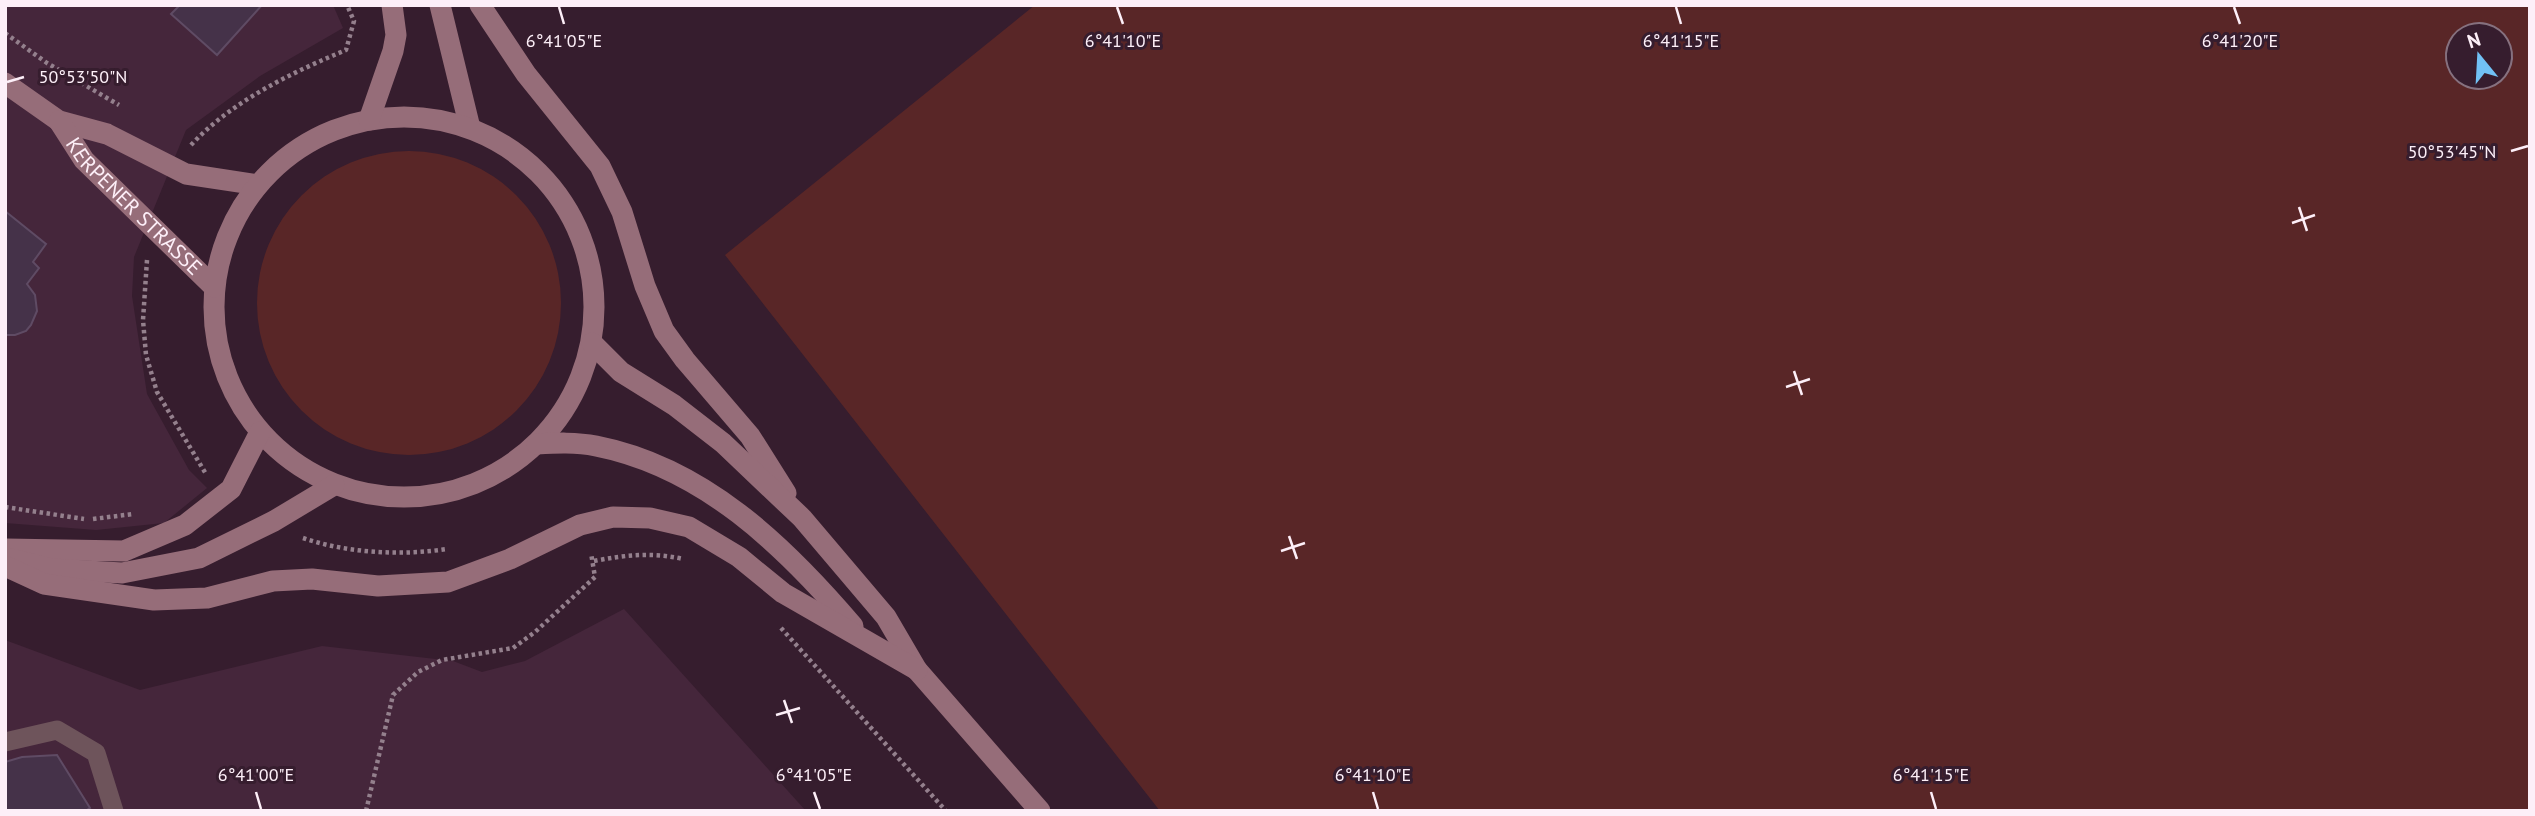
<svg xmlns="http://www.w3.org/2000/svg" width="2535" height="816" viewBox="0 0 2535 816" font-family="'PT Sans',sans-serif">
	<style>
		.built { fill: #45263b }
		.green { fill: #592627; fill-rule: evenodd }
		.building { fill: #453249; stroke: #5f4b64; stroke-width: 2 }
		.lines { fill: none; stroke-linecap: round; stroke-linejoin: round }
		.path { stroke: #94808d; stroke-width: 4.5; stroke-dasharray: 3.5 3.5; stroke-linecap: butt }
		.lane { stroke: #6e545b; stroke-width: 19 }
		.secondary { stroke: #966d79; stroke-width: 21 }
		.ticks { fill: none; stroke: #fdeff8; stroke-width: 2.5 }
		.labels { text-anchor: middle; stroke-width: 6; stroke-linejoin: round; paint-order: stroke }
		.street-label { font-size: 21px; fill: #fdeff8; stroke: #361d2e }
		.ticks-label { font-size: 18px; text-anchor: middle; fill: #fdeff8; stroke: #361d2e; stroke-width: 6; stroke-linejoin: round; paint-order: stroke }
	</style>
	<rect width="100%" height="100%" fill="#361d2e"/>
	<path class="built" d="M 5,5 L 333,5 L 343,28 L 260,76 L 186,130 L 134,257 L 132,296 L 147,394 L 189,470 L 207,488 L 164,523 L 96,530 L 5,523 Z
		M 624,609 L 806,811 L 5,811 L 5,640 L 140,690 L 322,646 L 453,661 L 482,672 L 525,661 Z"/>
	<path class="green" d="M 1035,5 L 2530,5 L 2530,811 L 1160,811 L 725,255 ZM 2458,35 L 2500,35 L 2500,77 L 2458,77 Z
		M257 303a152 152 0 1 1 304 0a152 152 0 1 1-304 0Z"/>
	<path class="building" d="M 180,5 L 262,5 L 217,55 L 171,14 Z
		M 5,211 L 46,244 L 33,262 L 39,268 L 27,284 L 35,295 L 37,311 L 31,325 L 26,331 L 15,335 L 5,335 Z
		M 57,755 L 90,808 L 85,811 L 5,811 L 5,762 L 22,757 Z"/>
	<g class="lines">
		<path class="path" d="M 5,33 L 47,63 L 119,105
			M 191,145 C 232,101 291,73 346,50 L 354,21 L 347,5
			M 147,260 L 143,320 L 146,355 L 157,392 L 206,474
			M 5,507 L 84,519
			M 93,519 L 133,514
			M 303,538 C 347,553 401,556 447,549
			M 594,561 C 625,555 652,552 683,559
			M 781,628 L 946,811
			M 366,811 L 393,695 L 418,672 L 442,660 L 513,648 L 535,632 L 595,577 L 591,553"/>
		<path class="lane" d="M 5,742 L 57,730 L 96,753 L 114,811"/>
		<g class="secondary">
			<path d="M 440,5 L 470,128"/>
			<path d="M 480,5 L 526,74 L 600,166 L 622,212 L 645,286 L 664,331 L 685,360 L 750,436 L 786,493"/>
			<path d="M 5,83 L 59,121 L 107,134 L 186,174 L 258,185"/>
			<circle cx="404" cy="307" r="190"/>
			<path d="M 369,120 L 393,51 L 396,35 L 392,5"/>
			<path id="s1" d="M 59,121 L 84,160 L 214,287"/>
			<path d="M 592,343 L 621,372 L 674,405 L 723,443 L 802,518 L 886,617 L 917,670 L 1040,811"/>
			<path d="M 537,444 C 556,443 576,442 596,446 C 703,467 784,545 853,626"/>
			<path d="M 6,549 L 124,551 L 185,525 L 231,489 L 260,432"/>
			<path d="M 11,559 L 52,569 L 122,573 L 199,558 L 274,521 L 334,485"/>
			<path d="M 5,566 L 44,584 L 154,600 L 207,598 L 273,581 L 312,579 L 378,586 L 448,582 L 510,559 L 580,525 L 613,517 L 650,518 L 689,527 L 739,557 L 783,593 L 917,670"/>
		</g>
	</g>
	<path class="ticks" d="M 559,7 L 564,24M 1117,7 L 1123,24M 1676,7 L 1681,24M 2234,7 L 2240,24M 7,82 L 24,77M 2511,151 L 2528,146M 2299,207 L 2307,231M 2292,223 L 2315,215M 1794,371 L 1802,395M 1786,387 L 1810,379M 1289,536 L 1297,559M 1281,551 L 1305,543M 784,700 L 792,723M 776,715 L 800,708M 256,792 L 261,809M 814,792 L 820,809M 1373,792 L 1378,809M 1931,792 L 1936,809"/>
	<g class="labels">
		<g class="street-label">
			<text dy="7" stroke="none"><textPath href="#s1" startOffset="114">KERPENER STRASSE</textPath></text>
		</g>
	</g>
	<g class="ticks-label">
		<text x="564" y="47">6°41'05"E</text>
		<text x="1123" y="47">6°41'10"E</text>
		<text x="1681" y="47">6°41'15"E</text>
		<text x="2240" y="47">6°41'20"E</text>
		<text x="83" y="83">50°53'50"N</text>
		<text x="2452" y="158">50°53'45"N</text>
		<text x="256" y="781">6°41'00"E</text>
		<text x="814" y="781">6°41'05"E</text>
		<text x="1373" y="781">6°41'10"E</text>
		<text x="1931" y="781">6°41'15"E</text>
	</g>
	<rect width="2535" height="816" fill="none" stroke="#fdeff8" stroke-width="14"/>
	<g transform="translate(2479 56) rotate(342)"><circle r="33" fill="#361d2e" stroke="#86717f" stroke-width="2"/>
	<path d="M0-5L12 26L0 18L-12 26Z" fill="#71c1f5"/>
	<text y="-10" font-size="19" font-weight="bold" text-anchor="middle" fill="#fdeff8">N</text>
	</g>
</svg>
